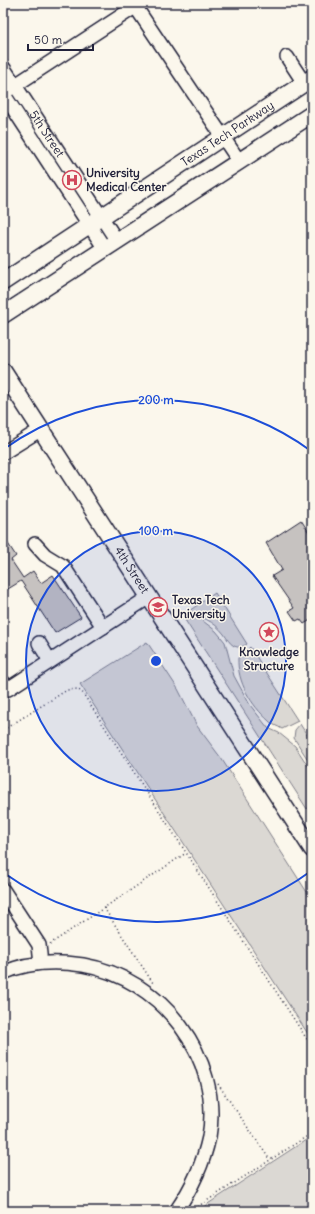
<svg xmlns="http://www.w3.org/2000/svg" width="315" height="1214" viewBox="0 0 315 1214" font-family="Delius,sans-serif">
	<style>
		.green { fill: #dbd8d3; stroke: #7e7d87 }
		.building { fill: #c6c2c0; stroke: #22223b }
		.lines { fill: none; stroke-linecap: round; stroke-linejoin: round }
		.minor-casing { stroke: #22223b; stroke-width: 16 }
		.major-casing { stroke: #22223b; stroke-width: 19 }
		.path { stroke: #22223b; stroke-width: 1.5; stroke-dasharray: 1 3; stroke-linecap: butt }
		.minor { stroke: #fbf7ec; stroke-width: 13 }
		.major { stroke: #fbf7ec; stroke-width: 16 }
		.ring { fill: none; stroke: #1d4ed8; stroke-width: 2 }
		.labels { text-anchor: middle; stroke-width: 3; stroke-linejoin: round; paint-order: stroke }
		.street-label { font-size: 12px; fill: #22223b; stroke: #fbf7ec }
		.poi-label { font-size: 12px; font-weight: bold; fill: #22223b; stroke: #fbf7ec; text-anchor: start }
		.centre { fill: #1d4ed8; stroke: #fbf7ec; stroke-width: 2 }
		.ring-label { font-size: 12px; text-anchor: middle; font-weight: bold; fill: #1d4ed8; stroke: #fbf7ec; stroke-width: 3; stroke-linejoin: round; paint-order: stroke }
	</style>
	<rect width="100%" height="100%" fill="#fbf7ec"/>
	<filter id="ink" filterUnits="userSpaceOnUse"><feTurbulence type="fractalNoise" baseFrequency=".025" numOctaves="2"/><feDisplacementMap in="SourceGraphic" scale="8" xChannelSelector="R" yChannelSelector="G"/><feConvolveMatrix kernelMatrix="1 2 1 2 8 2 1 2 1" color-interpolation-filters="sRGB"/></filter>
	<g filter="url(#ink)">
		<path class="green" d="M 215,593 L 247,644 C 243,647 239,648 234,646 C 229,643 227,638 224,634 C 214,621 201,616 186,613 Z
			M 199,618 L 216,631 L 225,642 L 234,676 L 250,705 L 268,728 L 279,733 L 295,746 L 310,769 L 312,773 L 312,803 L 307,809 L 185,620 Z
			M 147,642 L 178,689 L 197,726 L 221,758 L 312,900 L 312,1040 L 80,684 Z
			M 250,647 L 298,721 L 282,729 C 278,726 272,725 269,721 C 251,705 237,682 238,658 Z
			M 300,724 L 312,743 L 312,766 L 294,738 L 295,730 Z
			M 312,1136 L 312,1211 L 197,1211 Z"/>
		<path class="building" d="M 301,520 L 312,537 L 312,619 L 304,624 L 300,619 L 296,621 L 289,611 L 294,608 L 272,576 L 282,570 L 266,543 Z
			M 3,536 L 16,556 L 11,560 L 23,578 L 33,571 L 41,583 L 53,575 L 81,617 L 55,633 L 21,581 L 3,592 Z"/>
		<g class="lines">
			<defs>
				<g id="minor">
					<path d="M 133,3 L 239,161"/>
					<path d="M 287,57 L 304,83"/>
					<path id="s1" d="M 3,67 L 117,241"/>
					<path d="M 8,90 L 141,3"/>
					<path d="M 3,93 L 105,249"/>
					<path d="M 3,453 L 40,430"/>
					<path d="M 35,544 L 45,555 L 63,566 L 103,627"/>
					<path d="M 39,643 L 50,661"/>
					<path d="M 3,682 L 8,689 L 149,597"/>
					<path d="M 3,890 L 39,945 L 41,963"/>
					<path d="M 3,973 C 27,962 57,961 83,965 C 161,978 223,1057 209,1137 C 203,1165 192,1188 176,1211"/>
				</g>
				<g id="major">
					<path id="s2" d="M 3,282 L 312,78"/>
					<path d="M 3,315 L 312,114"/>
					<path id="s3" d="M 3,371 L 312,849"/>
				</g>
			</defs>
			<use href="#minor" class="minor-casing"/>
			<use href="#major" class="major-casing"/>
			<path class="path" d="M 3,730 L 67,690 L 77,689 L 82,692 L 312,1047
				M 104,908 L 153,983
				M 50,944 L 186,853
				M 218,1084 L 270,1160
				M 191,1211 L 312,1133"/>
			<use href="#minor" class="minor"/>
			<use href="#major" class="major"/>
		</g>
	</g>
	<circle cx="156" cy="661" r="130" fill="#1d4ed8" fill-opacity=".12"/>
	<g class="ring">
		<circle cx="156" cy="661" r="130"/>
		<path d="M311 871A261 261 0 0 1 4 873M4 449A261 261 0 0 1 311 451"/>
	</g>
	<defs>
		<symbol id="hospital-ring" viewBox="-11 -11 22 22"><circle r="9.5" fill="#fbf7ec" stroke="#d1495b" stroke-width="1.5"/><path d="M-5-5h3v3.5h4V-5h3V5h-3V1.5h-4V5h-3Z" fill="#d1495b"/></symbol>
		<symbol id="university-ring" viewBox="-11 -11 22 22"><circle r="9.5" fill="#fbf7ec" stroke="#d1495b" stroke-width="1.5"/><path d="M0-5L7-2L0 1L-7-2ZM-4 1L0 2.5L4 1V4Q0 6-4 4Z" fill="#d1495b"/></symbol>
		<symbol id="sight-ring" viewBox="-11 -11 22 22"><circle r="9.5" fill="#fbf7ec" stroke="#d1495b" stroke-width="1.5"/><path d="M0-6L1.8-2.2L6-1.7L2.9 1.2L3.7 5.4L0 3.3L-3.7 5.4L-2.9 1.2L-6-1.7L-1.8-2.2Z" fill="#d1495b"/></symbol>
	</defs>
	<g fill-rule="evenodd">
		<use href="#hospital-ring" x="61" y="169" width="22" height="22"/>
		<use href="#university-ring" x="147" y="596" width="22" height="22"/>
		<use href="#sight-ring" x="258" y="621" width="22" height="22"/>
	</g>
	<g class="labels">
		<g class="street-label">
			<text dy="4" stroke="none"><textPath href="#s1" startOffset="80">5th Street</textPath></text>
			<text dy="4" stroke="none"><textPath href="#s2" startOffset="269">Texas Tech Parkway</textPath></text>
			<text dy="4" stroke="none"><textPath href="#s3" startOffset="237">4th Street</textPath></text>
		</g>
		<g class="poi-label">
			<text x="86" y="177">University<tspan x="86" dy="14">Medical Center</tspan></text>
			<text x="172" y="604">Texas Tech<tspan x="172" dy="14">University</tspan></text>
			<text x="269" y="656" text-anchor="middle">Knowledge<tspan x="269" dy="14">Structure</tspan></text>
		</g>
	</g>
	<circle cx="156" cy="661" r="6" class="centre"/>
	<g class="ring-label">
		<text x="156" y="404">200 m</text>
		<text x="156" y="535">100 m</text>
	</g>
	<rect width="315" height="1214" fill="none" stroke="#fbf7ec" stroke-width="16"/>
	<rect x="8" y="8" width="299" height="1198" fill="none" stroke="#22223b" stroke-width="1.5" filter="url(#ink)"/>
	<path d="M28 44v6h65v-6" fill="none" stroke="#22223b" stroke-width="2"/>
	<text x="34" y="44" font-size="12" fill="#22223b" stroke="#fbf7ec" stroke-width="3" paint-order="stroke">50 m</text>
</svg>
